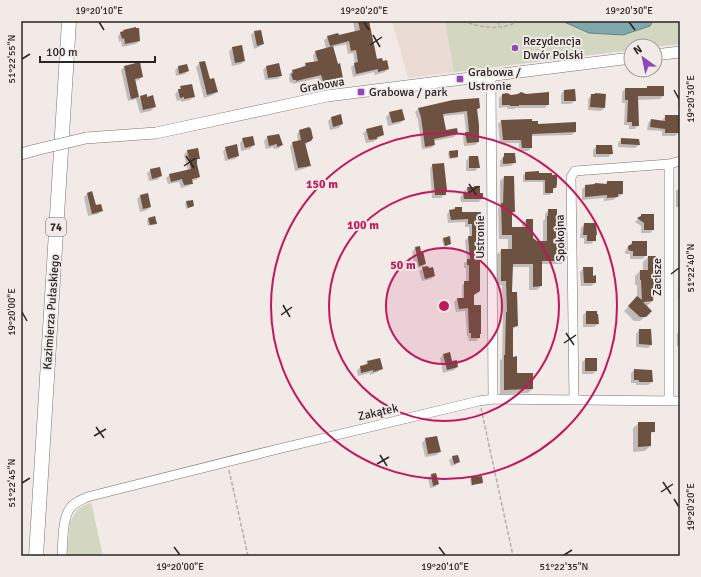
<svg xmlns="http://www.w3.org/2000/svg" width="701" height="577" viewBox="0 0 701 577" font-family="Signika,sans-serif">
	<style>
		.built { fill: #eadbd4 }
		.green { fill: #d3d7c2 }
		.water { fill: #7fa9ac; stroke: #658284 }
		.shadow { fill: #0003 }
		.building { fill: #6d5141 }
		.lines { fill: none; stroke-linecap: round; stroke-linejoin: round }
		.minor-casing { stroke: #797471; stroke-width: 10 }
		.tertiary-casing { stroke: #797471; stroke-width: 12 }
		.primary-casing { stroke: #797471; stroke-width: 15 }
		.path { stroke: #b4afac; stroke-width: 1.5; stroke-dasharray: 4 2; stroke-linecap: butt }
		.minor { stroke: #fff; stroke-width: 9 }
		.tertiary { stroke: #fff; stroke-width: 11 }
		.primary { stroke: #fff; stroke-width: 14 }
		.tertiary-bridge-casing { stroke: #797471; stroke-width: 12; stroke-linecap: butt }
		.tertiary-bridge { stroke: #fff; stroke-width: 11 }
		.ticks { fill: none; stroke: #292625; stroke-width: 1.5 }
		.ring { fill: none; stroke: #c2185b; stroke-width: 2 }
		.poi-dot { fill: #8f47ba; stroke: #f1eae7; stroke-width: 1.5 }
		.labels { text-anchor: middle; stroke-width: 4; stroke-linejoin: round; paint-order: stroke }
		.shield { fill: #f1eae7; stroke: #65615f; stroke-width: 1 }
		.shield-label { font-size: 11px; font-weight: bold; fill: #292625 }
		.poi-label { font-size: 12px; fill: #292625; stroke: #f1eae7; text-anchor: start }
		.street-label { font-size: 12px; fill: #292625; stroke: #f1eae7 }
		.centre { fill: #c2185b; stroke: #f1eae7; stroke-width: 2 }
		.ring-label { font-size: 12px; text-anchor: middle; font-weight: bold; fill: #c2185b; stroke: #f1eae7; stroke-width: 4; stroke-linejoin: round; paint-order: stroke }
		.neatline { fill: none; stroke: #292625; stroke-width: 1.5 }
		.ticks-label { font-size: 10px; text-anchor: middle; fill: #292625 }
	</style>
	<rect width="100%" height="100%" fill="#f1eae7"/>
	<path class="built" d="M 392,21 L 680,21 L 680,44 L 655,47 L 631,46 L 631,50 L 408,78 Z"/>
	<path class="green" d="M 445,21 L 680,21 L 680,44 L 655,47 L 631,46 L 631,50 L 454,72 Z
		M 91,502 L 103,556 L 67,556 L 70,522 L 77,510 Z"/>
	<path class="water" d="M 562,21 L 653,21 L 650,26 L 623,35 L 589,33 Z"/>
	<path class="shadow" d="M 353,21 L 368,21 L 377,60 L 388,69 L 385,72 L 375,75 L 374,72 L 353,77 L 351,67 L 355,64 L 353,53 L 348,54 L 346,44 L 333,47 L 342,77 L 339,80 L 320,84 L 318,78 L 293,84 L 292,82 L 290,83 L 289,78 L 290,76 L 289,74 L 293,71 L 302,67 L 306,64 L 314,62 L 313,55 L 316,52 L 326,49 L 324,40 L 328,37 L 338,36 L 355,33 Z
		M 124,30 L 139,41 L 136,44 L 122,47 L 121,41 L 119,42 L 118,36 Z
		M 254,32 L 263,44 L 259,47 L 254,49 L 251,35 Z
		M 241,46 L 244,61 L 241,64 L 232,66 L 229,52 L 232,48 Z
		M 200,63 L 216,92 L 213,95 L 204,98 L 196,67 Z
		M 187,65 L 188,71 L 185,74 L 176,76 L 175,70 L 178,67 Z
		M 124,67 L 142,77 L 139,80 L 135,81 L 139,98 L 146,95 L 154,107 L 151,111 L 140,113 L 136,99 L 128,101 L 121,70 Z
		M 266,67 L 281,76 L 277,79 L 265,80 L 263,70 Z
		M 181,87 L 194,97 L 190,100 L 181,102 L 181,100 L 177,101 L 175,94 Z
		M 648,87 L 663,87 L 663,96 L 660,99 L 637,100 L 638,125 L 635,129 L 629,129 L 629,125 L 624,125 L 625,103 L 622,103 L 622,92 L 625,89 L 646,89 Z
		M 564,90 L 575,101 L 571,104 L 561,104 L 561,94 Z
		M 680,92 L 680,107 L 678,107 L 678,94 Z
		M 502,95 L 548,104 L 545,108 L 516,108 L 514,109 L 507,109 L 507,107 L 499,108 L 499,98 Z
		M 592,95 L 604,108 L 601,111 L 588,110 L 588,99 Z
		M 479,108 L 476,110 L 478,142 L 475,145 L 464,146 L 463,136 L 466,132 L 464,114 L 443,116 L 445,131 L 457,134 L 454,137 L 434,141 L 434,145 L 431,148 L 422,149 L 418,120 L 415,112 L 418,109 Z
		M 390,113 L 404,120 L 400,123 L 388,126 L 386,117 Z
		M 666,116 L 679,132 L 675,136 L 662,136 L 662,131 L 647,130 L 648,123 L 651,120 L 663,122 L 663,119 Z
		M 331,118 L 342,124 L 339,128 L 330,130 L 328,121 Z
		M 502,120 L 537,125 L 575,132 L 572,135 L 531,136 L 531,148 L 528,151 L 519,151 L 519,143 L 500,143 L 498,124 Z
		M 367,130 L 383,135 L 373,142 L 366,143 L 363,133 Z
		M 300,131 L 310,141 L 305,145 L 310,165 L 306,168 L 295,171 L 290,146 L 293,143 L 298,142 L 297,134 Z
		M 279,135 L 282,145 L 279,148 L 274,149 L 273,147 L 266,149 L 264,141 L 267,137 Z
		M 243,139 L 254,145 L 250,149 L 241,151 L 240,143 Z
		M 621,139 L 639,145 L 635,148 L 618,147 L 618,143 Z
		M 597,146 L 612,154 L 608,157 L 593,157 L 593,150 Z
		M 226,148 L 238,156 L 235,159 L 225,161 L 223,151 Z
		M 187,151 L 199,158 L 196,162 L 199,177 L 196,180 L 191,181 L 192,183 L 188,186 L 181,188 L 179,182 L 168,184 L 166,178 L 170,175 L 188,171 L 184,155 Z
		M 449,152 L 457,157 L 456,158 L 449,159 L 448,153 Z
		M 505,154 L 514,163 L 511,166 L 500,167 L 500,161 Z
		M 469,157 L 479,167 L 475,171 L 466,171 L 466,161 Z
		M 433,165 L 445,194 L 441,198 L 432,198 L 430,168 Z
		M 151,170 L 161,176 L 157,180 L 149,181 L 147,173 Z
		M 538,172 L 555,187 L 550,195 L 543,195 L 543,182 L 523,182 L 523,175 L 526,173 Z
		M 504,177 L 514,211 L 511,214 L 512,228 L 522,228 L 522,224 L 526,220 L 532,238 L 536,242 L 543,242 L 543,221 L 545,219 L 545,214 L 549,210 L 557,242 L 565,260 L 561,264 L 541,264 L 541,286 L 537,290 L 529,290 L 529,267 L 512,267 L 511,293 L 517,326 L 512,330 L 512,358 L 516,374 L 532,389 L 528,393 L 500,394 L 500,360 L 502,359 L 503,316 L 502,285 L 497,285 L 497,254 L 502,250 L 508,250 L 508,239 L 499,239 L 498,208 L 500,206 L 500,181 Z
		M 607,182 L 622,194 L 619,197 L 617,197 L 613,200 L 604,201 L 604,198 L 582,200 L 582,189 L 586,186 L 605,185 Z
		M 468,188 L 479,194 L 482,198 L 479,202 L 461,202 L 460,197 L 464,194 L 464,191 Z
		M 680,188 L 680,207 L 676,207 L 676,191 Z
		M 87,194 L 95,206 L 101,211 L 98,214 L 88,216 L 84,197 Z
		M 140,196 L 150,207 L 147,210 L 140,212 L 137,199 Z
		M 187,202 L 193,206 L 186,209 L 185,203 Z
		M 455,208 L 461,213 L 480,213 L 473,296 L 473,306 L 480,334 L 479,338 L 476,341 L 469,341 L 468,336 L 467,336 L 465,311 L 456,312 L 454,302 L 457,299 L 462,299 L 462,285 L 466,282 L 466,268 L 464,268 L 464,263 L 467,261 L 465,240 L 470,237 L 469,227 L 465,227 L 465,222 L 448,223 L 447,214 Z
		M 642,215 L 653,230 L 650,233 L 641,233 L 641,226 L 635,222 Z
		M 148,219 L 156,223 L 148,226 L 147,220 Z
		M 585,224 L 595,240 L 591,244 L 584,244 L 584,238 L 580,238 L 581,228 Z
		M 443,239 L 450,244 L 444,247 L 442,240 Z
		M 632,242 L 646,255 L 643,259 L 630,259 L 630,254 L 626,254 L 625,253 L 625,251 Z
		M 419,247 L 425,264 L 422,267 L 415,268 L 412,252 L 415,248 Z
		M 648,257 L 652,301 L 646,307 L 651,311 L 640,321 L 634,321 L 624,311 L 637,298 L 637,285 L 635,285 L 635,276 L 640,271 L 643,271 L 643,262 Z
		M 423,268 L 434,276 L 431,279 L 422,281 L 419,271 Z
		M 584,268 L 592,277 L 595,283 L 591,286 L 581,286 L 580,272 Z
		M 680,283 L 680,299 L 678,298 L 678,284 Z
		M 586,312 L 598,324 L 594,327 L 583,327 L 583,315 Z
		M 639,330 L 650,330 L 651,345 L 648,348 L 636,347 L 636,334 Z
		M 680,330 L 680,346 L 677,346 L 677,334 Z
		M 443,355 L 457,367 L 454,370 L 443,373 L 440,358 Z
		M 586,359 L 596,371 L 593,374 L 582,374 L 582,362 Z
		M 368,362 L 382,369 L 378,372 L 370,375 L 370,373 L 358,376 L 357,370 Z
		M 634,370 L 652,382 L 648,385 L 636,385 L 636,383 L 631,383 L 631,373 Z
		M 680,373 L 680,385 L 679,385 L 679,375 Z
		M 639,423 L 654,431 L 650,435 L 650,446 L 645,451 L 633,452 L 633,428 Z
		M 426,439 L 440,451 L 437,455 L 425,457 L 422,443 Z
		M 453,457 L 459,462 L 455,465 L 451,466 L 449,460 Z
		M 436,474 L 438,484 L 435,487 L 430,488 L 428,478 L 431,475 Z
		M 471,478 L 482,482 L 471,486 L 470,479 Z"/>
	<path class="building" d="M 358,21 L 369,21 L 377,59 L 382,58 L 383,61 L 387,60 L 389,69 L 378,72 L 378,69 L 356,74 L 354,63 L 358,62 L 356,50 L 351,51 L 349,41 L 330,46 L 327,36 L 338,33 L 339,35 L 360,30 Z
		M 136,27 L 136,28 L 139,28 L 140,41 L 125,44 L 124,38 L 122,39 L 120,32 L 124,31 L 123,30 Z
		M 261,30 L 264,44 L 257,46 L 254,31 Z
		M 242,45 L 245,61 L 235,63 L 232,47 Z
		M 333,46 L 338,64 L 340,63 L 343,78 L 323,81 L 321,75 L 296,81 L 296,80 L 293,80 L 291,74 L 293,73 L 292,70 L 306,66 L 305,63 L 318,61 L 315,51 Z
		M 205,61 L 210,79 L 214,78 L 218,92 L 207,95 L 199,62 Z
		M 140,62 L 143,77 L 135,79 L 139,97 L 131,99 L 124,66 Z
		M 279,63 L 282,76 L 268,78 L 266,66 Z
		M 187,64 L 189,71 L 179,74 L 178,66 Z
		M 192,84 L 195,97 L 184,99 L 184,97 L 180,98 L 178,89 L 181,89 L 180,86 Z
		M 647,86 L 664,86 L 664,96 L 638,96 L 639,126 L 632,126 L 632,122 L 627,122 L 628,100 L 625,100 L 625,88 L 647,88 Z
		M 575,89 L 576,101 L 564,101 L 564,90 Z
		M 521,92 L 526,94 L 549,92 L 549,105 L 519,105 L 519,106 L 510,106 L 510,105 L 502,105 L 502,94 L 507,93 L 511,95 L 518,94 Z
		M 595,93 L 606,94 L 605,108 L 590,107 L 591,94 L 595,94 Z
		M 147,94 L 147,97 L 153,95 L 156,107 L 143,110 L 140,96 Z
		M 479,98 L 480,108 L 477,109 L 479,125 L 479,142 L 467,143 L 465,132 L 469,132 L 467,111 L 443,114 L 446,130 L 457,128 L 458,134 L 434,139 L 435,145 L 425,147 L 421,117 L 418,108 L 453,100 Z
		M 402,109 L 405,120 L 392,123 L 389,112 Z
		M 341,114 L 343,124 L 333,127 L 331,117 Z
		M 665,115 L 680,115 L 680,133 L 665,133 L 665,129 L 650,127 L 651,119 L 665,121 Z
		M 532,119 L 532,121 L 538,121 L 538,124 L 576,122 L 576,132 L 532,134 L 532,148 L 522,148 L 521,140 L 503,140 L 501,120 Z
		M 382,125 L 384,135 L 377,137 L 377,139 L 369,140 L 366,129 Z
		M 309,127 L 311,129 L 313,138 L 311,141 L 305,143 L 311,166 L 298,168 L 292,142 L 301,140 L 299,130 Z
		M 279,134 L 283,145 L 277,147 L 277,144 L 269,146 L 267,136 Z
		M 253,136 L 255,145 L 245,148 L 242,138 Z
		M 621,138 L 639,139 L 640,145 L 621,144 Z
		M 237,144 L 239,156 L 228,159 L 225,147 Z
		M 596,145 L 612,145 L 613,154 L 596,154 Z
		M 198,148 L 200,159 L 197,159 L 197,164 L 200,177 L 192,179 L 193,184 L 184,185 L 182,179 L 171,182 L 169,174 L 191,169 L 187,150 Z
		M 458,150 L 458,157 L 450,158 L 449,151 Z
		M 504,153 L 515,153 L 516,163 L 503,164 L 503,157 L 504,157 Z
		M 469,156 L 478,156 L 480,168 L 469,168 Z
		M 444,163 L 447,190 L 446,190 L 446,195 L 435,195 L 432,164 Z
		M 160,167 L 162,176 L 152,179 L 150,169 Z
		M 539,171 L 539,173 L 552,173 L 552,175 L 557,175 L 557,184 L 556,188 L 553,188 L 553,193 L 545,193 L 545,180 L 525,180 L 525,172 Z
		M 504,176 L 514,176 L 515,212 L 512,212 L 512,227 L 526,227 L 526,219 L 533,219 L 533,238 L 537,241 L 547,241 L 547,216 L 548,216 L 548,209 L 557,209 L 557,216 L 558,216 L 558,241 L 566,241 L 566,261 L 542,261 L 542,286 L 533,287 L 533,264 L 513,264 L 512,292 L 517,292 L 518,326 L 513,327 L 513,357 L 517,356 L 517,373 L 533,373 L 533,389 L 504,390 L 504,355 L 505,355 L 506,312 L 507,312 L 506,281 L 501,281 L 501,249 L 512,249 L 512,235 L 502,235 L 501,203 L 503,203 Z
		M 607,181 L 623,181 L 623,194 L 618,194 L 618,197 L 607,198 L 607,195 L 585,197 L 585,185 L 595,184 L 595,183 L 607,184 Z
		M 474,186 L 480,186 L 480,193 L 483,193 L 483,199 L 464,199 L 463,193 L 468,193 L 467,187 L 474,187 Z
		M 92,191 L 96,205 L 101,204 L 103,211 L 92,214 L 87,193 Z
		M 148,193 L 151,207 L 143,209 L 140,195 Z
		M 193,200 L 194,206 L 188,208 L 186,201 Z
		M 455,207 L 462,207 L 462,212 L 481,212 L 480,225 L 480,291 L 474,295 L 474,305 L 481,305 L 481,334 L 480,334 L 480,338 L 471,338 L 471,333 L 469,333 L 468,308 L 459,309 L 457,298 L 464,298 L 464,281 L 469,281 L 469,265 L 467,265 L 467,259 L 470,259 L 468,236 L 472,236 L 472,224 L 468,224 L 468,219 L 451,220 L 449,210 L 455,209 Z
		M 641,214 L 654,214 L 654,230 L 644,230 L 644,223 L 637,218 L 641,216 Z
		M 155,216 L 157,224 L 150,225 L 148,218 Z
		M 584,223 L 596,223 L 597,235 L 596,235 L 596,241 L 587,241 L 587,235 L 583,235 Z
		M 450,236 L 451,244 L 445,246 L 443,238 Z
		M 632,241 L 647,241 L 647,256 L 633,256 L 633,251 L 630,251 L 628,249 L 628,246 L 632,244 Z
		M 420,246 L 421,252 L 423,251 L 426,264 L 419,266 L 415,247 Z
		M 648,256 L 656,256 L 653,301 L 643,302 L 652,311 L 646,317 L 640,317 L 628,306 L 637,296 L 642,300 L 641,280 L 640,280 L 640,270 L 648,270 Z
		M 428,266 L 429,268 L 433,267 L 435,276 L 425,279 L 422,267 Z
		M 583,267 L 593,267 L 593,276 L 596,275 L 596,283 L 584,283 Z
		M 586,311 L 597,311 L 597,314 L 598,314 L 599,324 L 586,324 Z
		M 639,329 L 651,329 L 652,345 L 639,344 Z
		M 450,352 L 452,361 L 457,360 L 458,367 L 447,370 L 443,354 Z
		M 380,358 L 383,369 L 373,372 L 373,370 L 361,373 L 360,366 L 368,364 L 367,361 Z
		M 585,358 L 597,358 L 597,371 L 585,371 Z
		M 634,369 L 652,370 L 653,382 L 639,382 L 639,380 L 634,380 Z
		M 638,422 L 655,422 L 655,432 L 651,432 L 651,446 L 638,447 Z
		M 437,436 L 441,452 L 428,454 L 425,438 Z
		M 458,455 L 460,462 L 454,464 L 452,456 Z
		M 436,473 L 439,484 L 433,486 L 431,474 Z
		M 482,476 L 483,483 L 472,485 L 471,477 Z"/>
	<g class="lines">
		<defs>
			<path id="minor" d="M 491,75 L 493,399
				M 574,400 L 571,177 L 575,171 L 669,164
				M 669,401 L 669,164 L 680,161
				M 62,556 C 63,543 62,517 71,507 C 75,502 82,500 87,497 L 274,450 L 479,401 L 493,399 L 680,401"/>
			<path id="tertiary" d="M 655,55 L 680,52
				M 86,138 L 156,133 L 327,96 L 631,58
				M 21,154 L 35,150"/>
			<path id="primary" d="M 36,556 L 69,21"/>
		</defs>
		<use href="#minor" class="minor-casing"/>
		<use href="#tertiary" class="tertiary-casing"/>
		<use href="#primary" class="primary-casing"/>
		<path class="path" d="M 463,21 C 481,28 501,31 519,21
			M 498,21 L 499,27
			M 481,408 L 513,556
			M 229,470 L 248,556"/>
		<use href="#minor" class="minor"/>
		<use href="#tertiary" class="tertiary"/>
		<use href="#primary" class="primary"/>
		<defs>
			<path id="tertiary-bridge" d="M 35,150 L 86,138"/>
		</defs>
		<use href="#tertiary-bridge" class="tertiary-bridge-casing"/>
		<use href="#tertiary-bridge" class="tertiary-bridge"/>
	</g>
	<path class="ticks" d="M 99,22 L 104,30M 364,22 L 369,30M 629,22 L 635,30M 373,35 L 380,47M 370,45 L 382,37M 22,59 L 30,54M 674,90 L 679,99M 186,156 L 194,168M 184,166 L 196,158M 469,184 L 477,196M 467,194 L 479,186M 671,274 L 679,268M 283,305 L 290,317M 22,312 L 27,321M 281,315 L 292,307M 566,333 L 574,345M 564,343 L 576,335M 96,427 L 104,438M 94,436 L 106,429M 380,455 L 387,466M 377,464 L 389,457M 663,482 L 671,494M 22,483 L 30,478M 661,492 L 673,484M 674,499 L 679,507M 174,547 L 180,555M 439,547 L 445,555M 564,555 L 572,550"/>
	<circle cx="444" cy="306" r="58" fill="#c2185b" fill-opacity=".12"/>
	<g class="ring">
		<circle cx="444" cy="306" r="58"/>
		<circle cx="444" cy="306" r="115"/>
		<circle cx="444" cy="306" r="173"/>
	</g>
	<g class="poi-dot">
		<circle cx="515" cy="48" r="4"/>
		<rect x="456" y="75" width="8" height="8" rx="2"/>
		<rect x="357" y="88" width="8" height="8" rx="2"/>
	</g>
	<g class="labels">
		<rect class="shield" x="46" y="218" width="20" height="18" rx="3"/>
		<g class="shield-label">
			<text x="56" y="231">74</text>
		</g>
		<g class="poi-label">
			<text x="523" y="45">Rezydencja<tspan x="523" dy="14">Dwór Polski</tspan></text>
			<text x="468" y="76">Grabowa /<tspan x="468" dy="14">Ustronie</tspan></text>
			<text x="369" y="96">Grabowa / park</text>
		</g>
		<g class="street-label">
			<text transform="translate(322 85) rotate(-10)" y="4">Grabowa</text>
			<text transform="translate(480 237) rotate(-90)" y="4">Ustronie</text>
			<text transform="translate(560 238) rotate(-91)" y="4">Spokojna</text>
			<text transform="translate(657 277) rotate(-90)" y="4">Zacisze</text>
			<text transform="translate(51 312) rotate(-86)" y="4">Kazimierza Pułaskiego</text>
			<text transform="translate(378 412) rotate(-13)" y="4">Zakątek</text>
		</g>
	</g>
	<circle cx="444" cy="306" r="6" class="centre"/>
	<g class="ring-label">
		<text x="322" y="188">150 m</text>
		<text x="363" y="229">100 m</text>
		<text x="403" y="269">50 m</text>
	</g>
	<rect width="701" height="577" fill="none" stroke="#f1eae7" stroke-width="44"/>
	<g transform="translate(643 58) rotate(327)"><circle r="19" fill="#f1eae7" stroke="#a19c99"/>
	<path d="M0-3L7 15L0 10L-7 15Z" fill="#8f47ba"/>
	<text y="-6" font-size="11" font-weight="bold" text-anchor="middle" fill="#292625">N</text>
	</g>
	<path d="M40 56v6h115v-6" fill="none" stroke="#292625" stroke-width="2"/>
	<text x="46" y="56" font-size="12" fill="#292625" stroke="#f1eae7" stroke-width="3" paint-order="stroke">100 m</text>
	<rect x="22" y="22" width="657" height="533" class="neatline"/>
	<g class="ticks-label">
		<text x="99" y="14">19°20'10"E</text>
		<text x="364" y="14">19°20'20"E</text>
		<text x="629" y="14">19°20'30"E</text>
		<text transform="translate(11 59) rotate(-90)" y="4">51°22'55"N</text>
		<text transform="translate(690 99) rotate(-90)" y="4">19°20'30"E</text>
		<text transform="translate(690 268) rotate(-90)" y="4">51°22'40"N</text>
		<text transform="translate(11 312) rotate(-90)" y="4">19°20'00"E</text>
		<text transform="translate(11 483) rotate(-90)" y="4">51°22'45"N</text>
		<text transform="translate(690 507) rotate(-90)" y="4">19°20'20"E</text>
		<text x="180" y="570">19°20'00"E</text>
		<text x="445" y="570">19°20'10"E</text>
		<text x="564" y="570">51°22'35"N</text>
	</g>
</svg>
